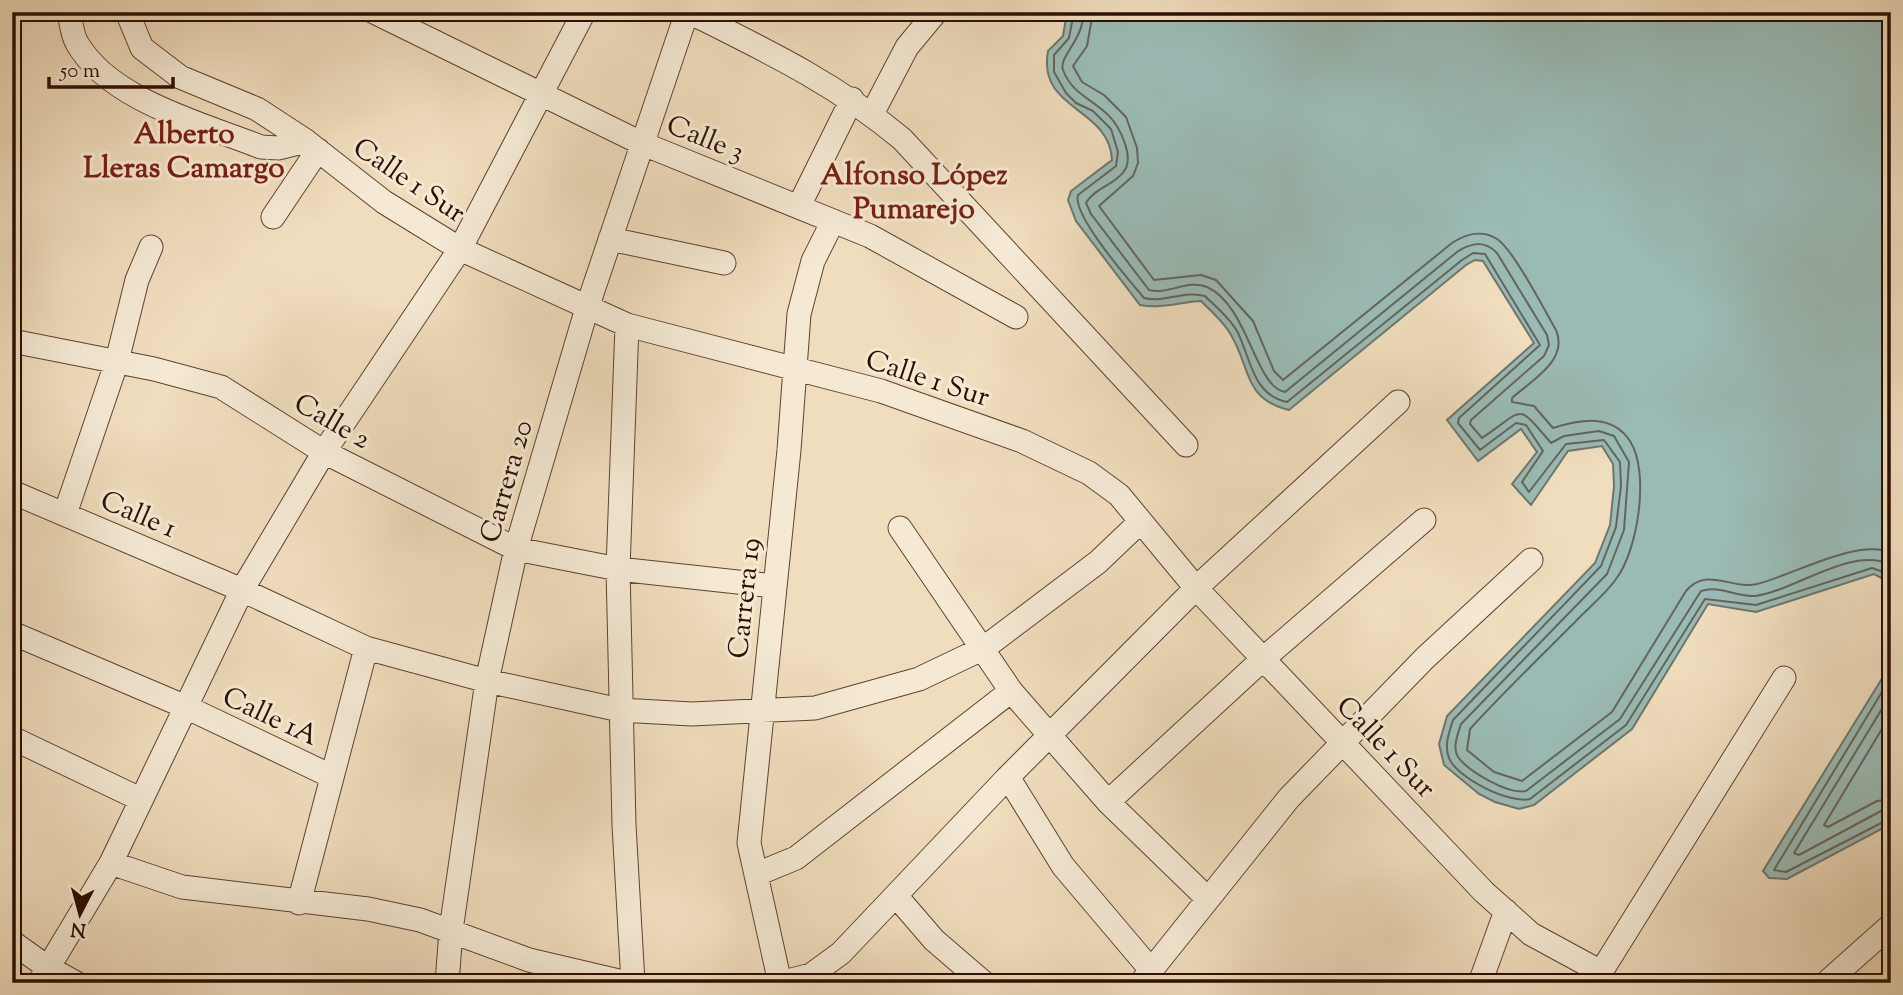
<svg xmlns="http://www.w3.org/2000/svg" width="1903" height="995" viewBox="0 0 1903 995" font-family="'Sorts Mill Goudy',serif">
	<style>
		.water { fill: #9abbb5; stroke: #6e766d; stroke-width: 2 }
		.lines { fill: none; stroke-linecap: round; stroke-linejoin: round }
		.shore { stroke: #64645c; stroke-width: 2 }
		.minor-casing { stroke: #5e4231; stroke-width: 25 }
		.minor { stroke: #f5e9d4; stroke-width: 23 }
		.labels { text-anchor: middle; stroke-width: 6; stroke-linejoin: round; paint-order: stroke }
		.street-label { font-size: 28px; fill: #2d0e02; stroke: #f5e9d4 }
		.neighbourhood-label { font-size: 30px; font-weight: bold; fill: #7a1f14; stroke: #f5e9d4 }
	</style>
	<rect width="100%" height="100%" fill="#f0ddbd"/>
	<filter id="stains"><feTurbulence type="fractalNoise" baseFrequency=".00286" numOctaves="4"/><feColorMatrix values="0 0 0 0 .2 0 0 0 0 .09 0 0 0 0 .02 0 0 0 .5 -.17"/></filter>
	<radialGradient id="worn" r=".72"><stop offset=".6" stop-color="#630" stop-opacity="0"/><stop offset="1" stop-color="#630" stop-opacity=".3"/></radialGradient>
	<path class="water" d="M 1067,12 L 1891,12 L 1891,583 L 1874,574 L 1756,612 L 1708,604 L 1632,729 L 1534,805 L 1519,809 L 1495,802 L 1479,794 L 1444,765 L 1439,744 L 1447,716 L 1595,563 L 1610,525 L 1614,486 L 1613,464 L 1602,446 L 1568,451 L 1531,505 L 1512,484 L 1537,452 L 1521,429 L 1478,461 L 1447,420 L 1534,343 L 1483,261 L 1475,260 L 1466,265 L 1289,410 C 1243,399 1251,368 1231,335 C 1224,322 1211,311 1201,301 C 1179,302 1162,309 1140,305 L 1076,221 L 1068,200 L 1071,191 L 1112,160 C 1110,107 1037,111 1048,51 L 1063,36 Z
		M 1891,664 L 1891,824 L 1787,879 L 1769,878 L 1763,871 Z"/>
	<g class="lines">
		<path class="shore" d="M 1074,12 L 1069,38 L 1054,55 L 1054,72 L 1066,93 L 1076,103 L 1093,111 L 1111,129 L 1118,152 L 1116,166 L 1078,195 C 1072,215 1129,280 1144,298 C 1165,303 1184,290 1205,296 C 1216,307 1231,319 1238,333 C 1251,360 1253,395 1287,402 L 1462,260 L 1473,253 L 1485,254 L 1540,345 L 1459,418 L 1458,423 L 1480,450 L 1516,423 L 1526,425 L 1543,451 L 1522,482 L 1529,492 L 1566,444 L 1604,440 L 1620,462 L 1621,486 L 1616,527 L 1601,566 L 1453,720 C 1449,733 1444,745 1449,758 C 1457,778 1509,804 1530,799 L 1626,725 L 1705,599 L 1756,605 L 1872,568 L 1891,575
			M 1083,12 C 1085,38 1058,57 1063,70 C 1076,104 1109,99 1124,141 C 1127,149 1130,159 1126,168 C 1118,184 1094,188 1086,203 L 1091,214 L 1149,290 C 1168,295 1188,279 1207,287 C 1248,305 1255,387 1285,392 L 1457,252 C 1470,243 1485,240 1497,253 L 1547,335 L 1549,345 L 1544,356 L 1471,420 L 1470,424 L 1482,438 C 1526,409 1515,401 1551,443 L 1564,436 L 1599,431 L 1614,436 L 1629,462 L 1624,530 L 1607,574 L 1461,724 C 1458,734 1452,747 1458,757 C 1469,772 1509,795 1526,791 L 1620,719 L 1701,591 C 1719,585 1737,597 1755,596 C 1795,591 1852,545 1891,565
			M 1093,12 L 1087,46 L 1073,66 L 1082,82 L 1104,95 L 1126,117 L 1137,148 L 1138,163 L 1133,176 L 1099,206 L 1154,280 L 1201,275 L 1216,280 L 1253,321 L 1274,371 L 1283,380 L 1452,243 C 1466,234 1481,229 1497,239 C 1513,249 1545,311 1556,330 C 1569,360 1532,380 1512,398 L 1512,402 L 1534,406 L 1553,428 C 1582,419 1612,414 1630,441 C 1650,472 1638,550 1616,579 C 1605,595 1588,608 1575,622 C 1540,657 1504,692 1470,729 L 1467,750 L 1494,772 L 1522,781 L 1612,712 L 1686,591 C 1707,566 1732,590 1757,584 C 1791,576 1859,537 1891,553
			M 1891,677 L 1774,870 L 1786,872 L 1891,818
			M 1891,694 L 1794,853 L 1799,855 L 1881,811 L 1891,809
			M 1891,714 L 1824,825 L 1828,827 L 1877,801 L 1891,799"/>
		<defs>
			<path id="minor" d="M 69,12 C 71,22 72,35 77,43 C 109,100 203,124 261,147 L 278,148 L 306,141
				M 127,12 L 142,48 L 180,77 L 257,109 L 306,141 L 384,202 L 460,249 L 627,325 L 881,391 L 1022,441 L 1089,473 L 1119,495 L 1196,588 L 1484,892 L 1531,934 L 1601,972
				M 374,12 L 641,143 L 870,236 L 1016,317
				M 689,12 C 767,51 835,83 902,139 L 1186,445
				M 872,114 L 907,47 L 936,12
				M 799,206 L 852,99
				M 273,217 L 318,150
				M 610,239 L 724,263
				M 627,325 L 618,569 L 624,825 L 633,983
				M 12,341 L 154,369 L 221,387 L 324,452 L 516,549 L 618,569 L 774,586
				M 12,492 L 242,590 L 366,648 L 487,681 L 620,710 L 692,714 L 815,708 L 919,679 L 984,648 L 1098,562 L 1140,522
				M 65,514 L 117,361 L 137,280 L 151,247
				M 900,528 L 1011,691 L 1108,802 L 1208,899
				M 12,633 L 186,707 L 331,776
				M 12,738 L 140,799
				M 1008,777 L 1063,866 L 1151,970
				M 1108,802 L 1263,659 L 1424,520
				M 111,863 L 182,887 L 368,909 L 420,920 L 529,960 L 627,983
				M 757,874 L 796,858 L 1011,691
				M 897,897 L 934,940 L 984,983
				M 299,903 L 366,648
				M 12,942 L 47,967 L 76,983
				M 39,983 L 111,863 L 242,590 L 324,452 L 460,249 L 584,12
				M 447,983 L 451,930 L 487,681 L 516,549 L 587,308 L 687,12
				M 780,983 L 811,975 L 841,953 L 1008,777 L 1196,588 L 1398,402
				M 780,983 L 749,843 L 789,450 L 799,314 L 813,261 L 833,221
				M 1141,983 L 1289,798 L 1425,658 L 1531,560
				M 1480,983 L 1506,911
				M 1598,983 L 1601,972 L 1784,678
				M 1826,983 L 1891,925"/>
		</defs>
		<use href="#minor" class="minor-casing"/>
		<use href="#minor" class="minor"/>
	</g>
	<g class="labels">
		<g class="street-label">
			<text transform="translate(706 137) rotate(22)" y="10">Calle 3</text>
			<text transform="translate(410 179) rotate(34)" y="10">Calle 1 Sur</text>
			<text transform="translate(928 377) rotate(18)" y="10">Calle 1 Sur</text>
			<text transform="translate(333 420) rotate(30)" y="10">Calle 2</text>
			<text transform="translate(505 481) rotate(-74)" y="10">Carrera 20</text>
			<text transform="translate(139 513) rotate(23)" y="10">Calle 1</text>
			<text transform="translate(743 598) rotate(-84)" y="10">Carrera 19</text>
			<text transform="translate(271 715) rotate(25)" y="10">Calle 1A</text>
			<text transform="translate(1387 746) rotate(46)" y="10">Calle 1 Sur</text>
		</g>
		<g class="neighbourhood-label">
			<text x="184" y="143">Alberto<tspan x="184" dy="34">Lleras Camargo</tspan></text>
			<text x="914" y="184">Alfonso López<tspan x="914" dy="34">Pumarejo</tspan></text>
		</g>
	</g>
	<rect width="1903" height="995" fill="none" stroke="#f0ddbd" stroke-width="42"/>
	<rect x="14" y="14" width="1875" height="967" fill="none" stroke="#2d0e02" stroke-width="3.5"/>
	<rect x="21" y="21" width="1861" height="953" fill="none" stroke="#2d0e02" stroke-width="2"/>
	<g transform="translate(80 914) rotate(186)" stroke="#f5e9d4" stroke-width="5" paint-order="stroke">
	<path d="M0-5L12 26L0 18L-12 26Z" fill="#2d0e02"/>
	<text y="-10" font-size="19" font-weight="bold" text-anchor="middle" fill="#2d0e02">N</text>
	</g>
	<path d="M49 77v10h124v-10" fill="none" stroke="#2d0e02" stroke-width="3.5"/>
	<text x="60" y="77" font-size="21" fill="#2d0e02" stroke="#f5e9d4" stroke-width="5" paint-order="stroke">50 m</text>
	<rect width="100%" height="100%" filter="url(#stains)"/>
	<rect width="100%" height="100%" fill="url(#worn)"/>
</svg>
